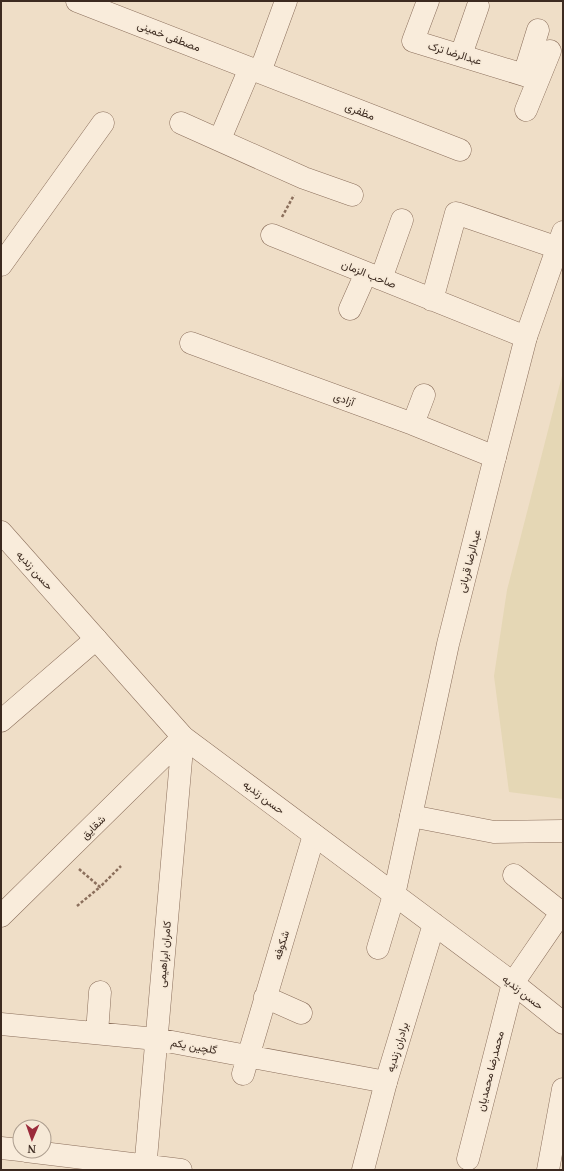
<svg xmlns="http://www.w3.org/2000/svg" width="564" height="1171" viewBox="0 0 564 1171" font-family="'PT Serif',Vazirmatn,serif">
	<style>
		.farmland { fill: #e5d7b5 }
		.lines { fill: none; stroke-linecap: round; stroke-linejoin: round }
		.minor-casing { stroke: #8b6f5c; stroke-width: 23 }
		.tertiary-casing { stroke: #8b6f5c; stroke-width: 23 }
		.path { stroke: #8b6f5c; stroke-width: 2.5; stroke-dasharray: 3 2; stroke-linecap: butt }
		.minor { stroke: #f9ecdb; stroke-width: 22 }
		.tertiary { stroke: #f9ecdb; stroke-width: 22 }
		.labels { text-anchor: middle; stroke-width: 3; stroke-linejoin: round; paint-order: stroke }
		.street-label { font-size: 11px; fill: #3c2a20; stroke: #f6e9d7 }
	</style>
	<rect width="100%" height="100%" fill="#efdec7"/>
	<path class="farmland" d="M 563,372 L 563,799 L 509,792 L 494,676 L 507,590 Z"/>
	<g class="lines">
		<defs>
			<path id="minor" d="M 77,1 L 460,150
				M 428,1 L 413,41 L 537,79
				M 461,55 L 478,6
				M 260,72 L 286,1
				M 524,75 L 538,30
				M 526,110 L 550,51
				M 181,123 L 304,178 L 352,195
				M 220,139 L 250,68
				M 272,235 L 526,337
				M 1,265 L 103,123
				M 381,279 L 402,220
				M 432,300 L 456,213 L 558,248
				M 350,309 L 366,273
				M 191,343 L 413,424 L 495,457
				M 413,424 L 424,395
				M 1,721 L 96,639
				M 411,816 L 494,832 L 563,831
				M 514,875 L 563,914
				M 1,916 L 183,737
				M 378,948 L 394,895
				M 265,997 L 301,1013
				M 1,1024 L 156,1039 L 386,1082
				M 97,1033 L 100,992
				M 243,1074 L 314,835
				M 1,1148 L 20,1150
				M 26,1151 L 181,1170
				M 468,1159 L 513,983 L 561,913
				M 145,1170 L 183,737
				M 548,1170 L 563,1089"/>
			<path id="tertiary" d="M 1,532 L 183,737 L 513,983 L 563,1023
				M 394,895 L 448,644 L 495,457 L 526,337 L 563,232
				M 363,1170 L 386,1082 L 434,924"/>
		</defs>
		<use href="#minor" class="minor-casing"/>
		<use href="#tertiary" class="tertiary-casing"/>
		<path class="path" d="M 282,217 L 294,195
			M 79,869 L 100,887 L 121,866
			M 77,906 L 100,887"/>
		<use href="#minor" class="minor"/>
		<use href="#tertiary" class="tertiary"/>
	</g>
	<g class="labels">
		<g class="street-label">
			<text transform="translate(169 36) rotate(21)" y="4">مصطفی خمینی</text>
			<text transform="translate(455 53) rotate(17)" y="4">عبدالرضا ترک</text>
			<text transform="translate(360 111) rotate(21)" y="4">مظفری</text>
			<text transform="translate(369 274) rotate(22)" y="4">صاحب الزمان</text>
			<text transform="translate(344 399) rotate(20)" y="4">آزادی</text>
			<text transform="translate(469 561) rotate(-76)" y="4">عبدالرضا قربانی</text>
			<text transform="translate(35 570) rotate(48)" y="4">حسن زندیه</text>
			<text transform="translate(264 797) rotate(37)" y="4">حسن زندیه</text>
			<text transform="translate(93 827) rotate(-45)" y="4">شقایق</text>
			<text transform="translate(281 945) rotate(-73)" y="4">شکوفه</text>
			<text transform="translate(164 954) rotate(-85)" y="4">کامران ابراهیمی</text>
			<text transform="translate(523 992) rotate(38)" y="4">حسن زندیه</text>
			<text transform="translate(194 1046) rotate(10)" y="4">گلچین یکم</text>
			<text transform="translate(397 1047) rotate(-73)" y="4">برادران زندیه</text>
			<text transform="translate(490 1071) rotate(-76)" y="4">محمدرضا محمدیان</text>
		</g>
	</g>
	<rect width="564" height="1171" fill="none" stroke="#3c2a20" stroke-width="4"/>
	<g transform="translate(32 1139) rotate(182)"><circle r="19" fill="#f6e9d7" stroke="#ac9d8e"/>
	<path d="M0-3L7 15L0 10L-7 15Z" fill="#9b2b3b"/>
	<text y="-6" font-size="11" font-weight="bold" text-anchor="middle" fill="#3c2a20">N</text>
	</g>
</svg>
